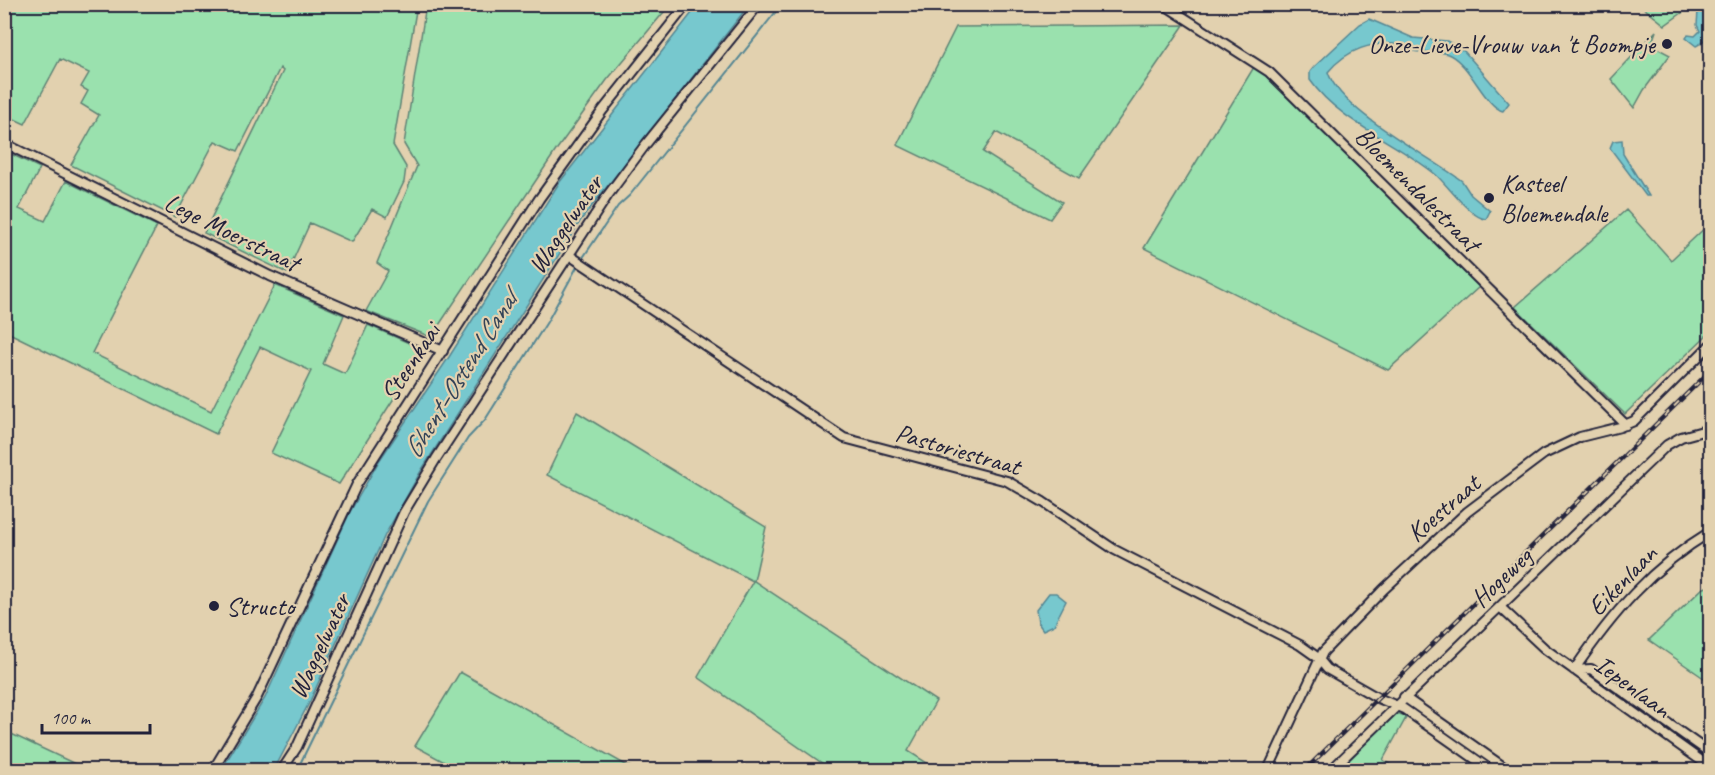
<svg xmlns="http://www.w3.org/2000/svg" width="1715" height="775" viewBox="0 0 1715 775" font-family="Caveat,sans-serif">
	<style>
		.green { fill: #9ae1ae; stroke: #5e8274; stroke-width: 1.5 }
		.water { fill: #77c8ce; stroke: #558693; stroke-width: 1.5 }
		.lines { fill: none; stroke-linecap: round; stroke-linejoin: round }
		.stream { stroke: #558693; stroke-width: 2 }
		.minor-casing { stroke: #22223b; stroke-width: 12 }
		.minor { stroke: #e2d1af; stroke-width: 8 }
		.rail-casing { stroke: #22223b; stroke-width: 4.5 }
		.rail { stroke: #e2d1af; stroke-width: 2; stroke-dasharray: 7; stroke-linecap: butt }
		.poi-dot { fill: #22223b; stroke: #e2d1af; stroke-width: 2 }
		.labels { text-anchor: middle; stroke-width: 4.5; stroke-linejoin: round; paint-order: stroke }
		.poi-label { font-size: 26px; fill: #22223b; stroke: #e2d1af; text-anchor: start }
		.street-label { font-size: 26px; fill: #22223b; stroke: #e2d1af }
		.water-label { font-size: 27px; font-style: italic; fill: #334358; stroke: #e2d1af }
	</style>
	<rect width="100%" height="100%" fill="#e2d1af"/>
	<filter id="ink" filterUnits="userSpaceOnUse"><feTurbulence type="fractalNoise" baseFrequency=".0167" numOctaves="2"/><feDisplacementMap in="SourceGraphic" scale="12" xChannelSelector="R" yChannelSelector="G"/><feConvolveMatrix kernelMatrix="1 2 1 2 8 2 1 2 1" color-interpolation-filters="sRGB"/></filter>
	<g filter="url(#ink)">
		<path class="green" d="M 5,4 L 417,5 L 393,145 L 406,167 L 404,182 L 387,217 L 372,209 L 352,242 L 310,223 L 287,273 L 204,233 L 283,71 L 280,68 L 238,151 L 215,141 L 175,217 L 71,165 L 99,115 L 81,104 L 88,91 L 81,87 L 89,73 L 60,59 L 25,124 L 8,116 L 5,123 Z
			M 667,4 L 669,6 L 607,80 L 557,149 L 431,337 L 366,311 L 388,271 L 377,263 L 417,166 L 404,144 L 426,5 Z
			M 1640,5 L 1693,5 L 1665,25 Z
			M 1184,25 L 1079,178 L 996,132 L 983,152 L 1062,202 L 1050,219 L 897,145 L 956,27 Z
			M 1656,31 L 1651,45 L 1670,55 L 1644,90 L 1634,108 L 1611,79 Z
			M 1254,67 L 1261,71 L 1479,287 L 1388,370 L 1144,248 Z
			M 9,153 L 40,168 L 19,209 L 45,221 L 66,181 L 157,226 L 92,353 L 211,411 L 275,285 L 344,315 L 323,364 L 345,374 L 368,325 L 425,350 L 339,484 L 271,453 L 311,371 L 260,347 L 216,434 L 5,331 L 4,161 Z
			M 1626,210 L 1671,260 L 1710,223 L 1710,332 L 1625,414 L 1515,307 Z
			M 577,412 L 766,527 L 754,581 L 936,701 L 908,751 L 938,770 L 823,770 L 826,766 L 698,677 L 753,581 L 547,475 Z
			M 1709,586 L 1710,677 L 1708,681 L 1649,640 L 1702,589 Z
			M 1589,671 L 1668,728 L 1668,730 L 1586,674 Z
			M 460,672 L 635,770 L 459,770 L 415,746 Z
			M 1395,713 L 1407,716 L 1383,760 L 1399,770 L 1338,770 Z
			M 4,731 L 5,731 L 88,770 L 5,770 Z
			M 1676,734 L 1710,757 L 1710,764 L 1674,738 Z"/>
		<path class="water" d="M 699,4 L 749,5 L 581,220 L 421,471 L 385,535 L 310,701 L 274,770 L 221,770 L 265,698 L 350,512 L 379,461 L 449,357 L 559,183 Z
			M 1691,5 L 1710,5 C 1711,20 1713,39 1696,46 L 1686,38 L 1688,35 L 1695,36 L 1700,31 L 1697,25 L 1698,11 Z
			M 1369,19 L 1413,38 L 1447,41 L 1464,51 L 1509,103 L 1503,111 C 1485,106 1471,66 1450,55 C 1440,49 1425,54 1414,51 C 1410,49 1406,46 1401,45 C 1373,40 1346,50 1328,72 C 1340,111 1428,155 1462,181 L 1471,195 L 1490,211 L 1486,219 C 1470,218 1448,185 1435,174 C 1396,142 1339,122 1310,80 L 1310,72 L 1314,67 L 1360,24 Z
			M 1622,140 L 1623,154 L 1649,196 L 1646,196 L 1610,148 L 1613,141 Z
			M 1049,593 L 1056,593 L 1066,601 L 1054,625 L 1043,630 L 1038,623 L 1036,610 Z"/>
		<g class="lines">
			<path class="stream" d="M 1171,4 L 1232,44
				M 1186,23 L 1204,35
				M 297,770 L 428,501 L 468,438 L 485,420 L 547,322 L 578,265 L 618,206 L 630,195 L 782,4"/>
			<defs>
				<path id="minor" d="M 1163,4 L 1269,72 L 1626,425
					M 4,143 L 270,276 L 443,351
					M 569,255 L 844,438 L 1007,481 L 1043,502 L 1115,550 L 1300,645 L 1317,657 L 1327,669 L 1378,698 L 1404,709 L 1491,770
					M 1500,607 L 1545,649 L 1710,767
					M 1574,670 C 1612,614 1652,567 1710,532
					M 1574,670 L 1591,669 L 1710,753
					M 1404,697 L 1508,770
					M 213,770 L 257,697 L 357,484 L 539,199 L 603,110 L 687,4
					M 282,770 L 297,747 L 404,512 L 436,459 L 608,195 L 646,144 L 759,4
					M 1268,770 L 1323,652 L 1384,589 L 1467,512 L 1544,454 L 1580,437 L 1620,427 L 1634,421 L 1710,345
					M 1331,770 L 1667,445 L 1681,437 L 1710,429"/>
			</defs>
			<use href="#minor" class="minor-casing"/>
			<use href="#minor" class="minor"/>
			<defs>
				<path id="rail" d="M 1305,770 L 1710,371"/>
			</defs>
			<use href="#rail" class="rail-casing"/>
			<use href="#rail" class="rail"/>
		</g>
	</g>
	<g class="poi-dot">
		<circle cx="1667" cy="44" r="6"/>
		<circle cx="1489" cy="198" r="6"/>
		<circle cx="214" cy="606" r="6"/>
	</g>
	<g class="labels">
		<g class="poi-label">
			<text x="1655" y="53" text-anchor="end">Onze-Lieve-Vrouw van 't Boompje</text>
			<text x="1501" y="192">Kasteel<tspan x="1501" dy="30">Bloemendale</tspan></text>
			<text x="226" y="615">Structo</text>
		</g>
		<g class="street-label">
			<text transform="translate(1418 189) rotate(45)" y="9">Bloemendalestraat</text>
			<text transform="translate(565 224) rotate(-56)" y="9">Waggelwater</text>
			<text transform="translate(232 232) rotate(26)" y="9">Lege Moerstraat</text>
			<text transform="translate(410 362) rotate(-57)" y="9">Steenkaai</text>
			<text transform="translate(958 449) rotate(16)" y="9">Pastoriestraat</text>
			<text transform="translate(1443 508) rotate(-41)" y="9">Koestraat</text>
			<text transform="translate(1501 577) rotate(-44)" y="9">Hogeweg</text>
			<text transform="translate(1622 580) rotate(-46)" y="9">Eikenlaan</text>
			<text transform="translate(319 646) rotate(-65)" y="9">Waggelwater</text>
			<text transform="translate(1633 686) rotate(36)" y="9">Iepenlaan</text>
		</g>
		<g class="water-label">
			<text transform="translate(460 375) rotate(-58)" y="9">Ghent–Ostend Canal</text>
		</g>
	</g>
	<rect width="1715" height="775" fill="none" stroke="#e2d1af" stroke-width="24"/>
	<rect x="12" y="12" width="1691" height="751" fill="none" stroke="#22223b" stroke-width="2" filter="url(#ink)"/>
	<path d="M42 724v9h108v-9" fill="none" stroke="#22223b" stroke-width="3"/>
	<text x="51" y="724" font-size="18" fill="#22223b" stroke="#e2d1af" stroke-width="4.5" paint-order="stroke">100 m</text>
</svg>
